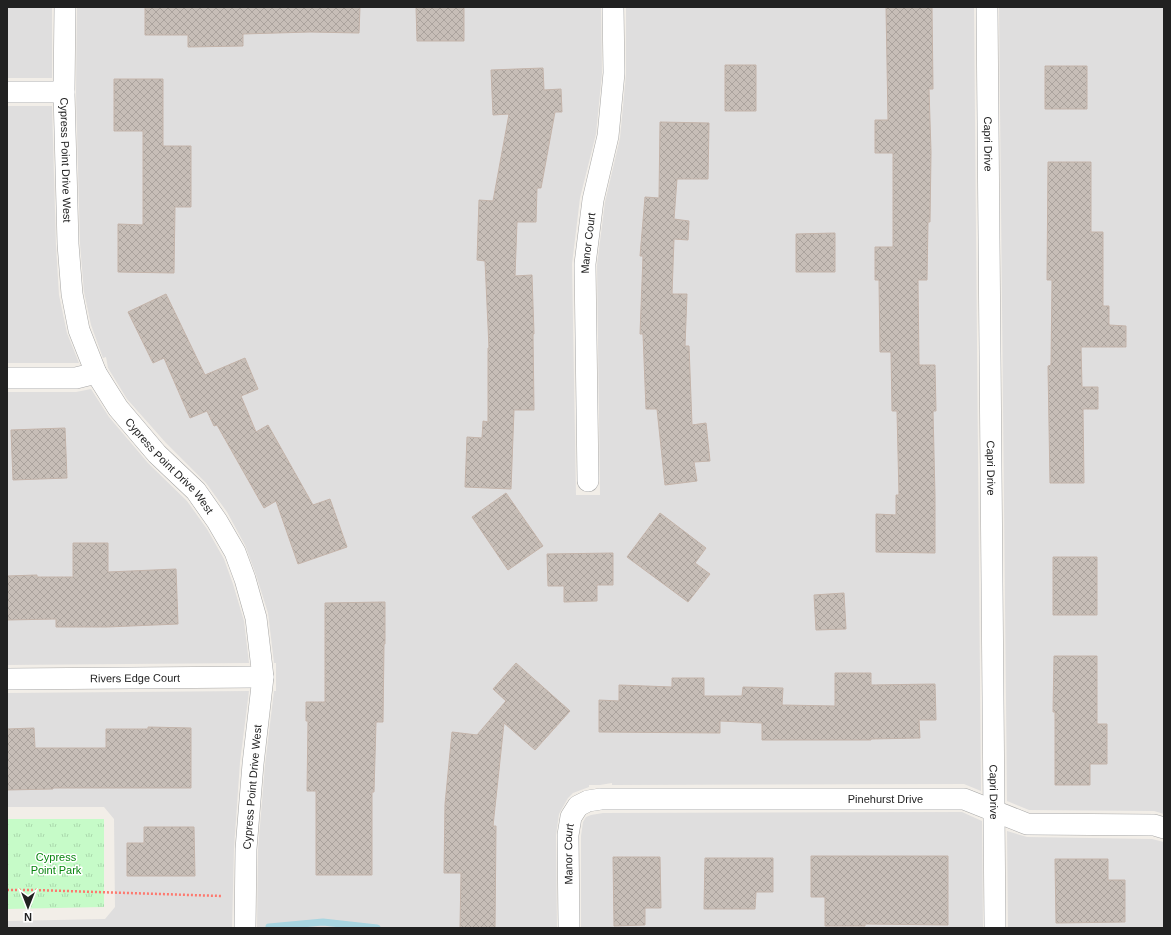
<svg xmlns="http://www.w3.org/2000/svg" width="1171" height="935" viewBox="0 0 1171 935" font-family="Arial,sans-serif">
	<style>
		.residential { fill: #dfdede }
		.park { fill: url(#park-tufts) }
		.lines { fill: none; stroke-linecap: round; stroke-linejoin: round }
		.stream { stroke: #a8d5e0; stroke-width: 7 }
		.building { fill: url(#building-cross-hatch); stroke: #c4b4aa }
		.street-casing { stroke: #a8a8a8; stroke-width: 22 }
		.path { stroke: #fd786e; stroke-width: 2.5; stroke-dasharray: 2 2; stroke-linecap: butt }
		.street { stroke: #fff; stroke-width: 21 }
		.labels { text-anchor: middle; stroke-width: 3; stroke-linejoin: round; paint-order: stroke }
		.street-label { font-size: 11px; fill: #212121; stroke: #fff }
		.park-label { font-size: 11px; fill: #098510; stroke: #fff }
	</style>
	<defs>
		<pattern id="park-tufts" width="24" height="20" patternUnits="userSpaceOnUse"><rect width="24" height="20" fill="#c6fbc8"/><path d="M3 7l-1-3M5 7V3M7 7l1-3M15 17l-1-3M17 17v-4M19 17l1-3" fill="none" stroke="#aad7ac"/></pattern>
		<pattern id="building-cross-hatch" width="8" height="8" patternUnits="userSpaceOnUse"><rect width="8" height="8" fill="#c7beb7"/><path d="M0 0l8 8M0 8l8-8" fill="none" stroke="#aba39d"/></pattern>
	</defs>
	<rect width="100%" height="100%" fill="#f2eee8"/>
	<path class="residential" d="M 7,7 L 52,7 L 52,78 L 7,78 Z
		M 77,7 L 601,7 L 602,73 L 596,134 L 580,198 L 572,264 L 576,495 L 600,495 L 597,265 L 605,202 L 620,138 L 626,75 L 626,7 L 974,7 L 981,791 L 964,784 L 612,785 L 612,783 L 600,785 L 589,785 L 589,787 L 573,793 L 568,798 L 559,814 L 556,835 L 557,928 L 257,928 L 258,850 L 265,765 L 274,691 L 276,691 L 276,663 L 274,663 L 268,613 L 256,575 L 245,545 L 227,512 L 206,483 L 166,443 L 127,399 L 108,368 L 106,357 L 103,358 L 91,325 L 84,292 L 80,244 L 76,92 Z
		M 999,7 L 1164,7 L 1164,814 L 1154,811 L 1029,810 L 1007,801 Z
		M 7,106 L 52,106 L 56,246 L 59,295 L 67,333 L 79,363 L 7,363 Z
		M 91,389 L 109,417 L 148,463 L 187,501 L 207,529 L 224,559 L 233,584 L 244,621 L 249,663 L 7,665 L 7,392 L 76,392 Z
		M 249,691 L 240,762 L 234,848 L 232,928 L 7,928 L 7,921 L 105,919 L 115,907 L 114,819 L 104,807 L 7,807 L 7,693 Z
		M 962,812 L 982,821 L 983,928 L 581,928 L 581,836 L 583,822 L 586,817 L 591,815 L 603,813 Z
		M 1007,831 L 1027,837 L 1152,839 L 1164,842 L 1164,928 L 1008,928 Z"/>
	<path class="park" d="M 7,819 L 104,819 L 104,907 L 7,909 Z"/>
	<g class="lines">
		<path class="stream" d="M 269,927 L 323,922 L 377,928"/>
	</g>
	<path class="building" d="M 145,7 L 360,7 L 359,33 L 310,32 L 243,34 L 243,46 L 188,47 L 188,35 L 145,35 Z
		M 416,7 L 464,7 L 464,41 L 417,41 Z
		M 886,7 L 932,7 L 933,89 L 929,89 L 931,152 L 930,222 L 928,222 L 927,280 L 918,280 L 919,365 L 935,365 L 936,411 L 933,411 L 935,496 L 935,553 L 876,552 L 876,514 L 896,515 L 896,495 L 899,495 L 897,411 L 892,411 L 891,352 L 880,352 L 879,280 L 875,280 L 875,247 L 893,247 L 893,153 L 875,153 L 875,120 L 888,120 Z
		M 725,65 L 756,65 L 756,111 L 725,111 Z
		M 1045,66 L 1087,66 L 1087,109 L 1045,109 Z
		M 543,68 L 544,90 L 561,89 L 562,112 L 555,112 L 541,188 L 537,188 L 536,222 L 517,222 L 515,276 L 532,275 L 534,334 L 533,334 L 534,410 L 514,410 L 511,489 L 465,487 L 467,437 L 482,438 L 483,421 L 488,422 L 488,348 L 489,348 L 485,261 L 477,260 L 479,200 L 493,201 L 509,114 L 493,115 L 491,70 Z
		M 114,79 L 163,79 L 163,146 L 191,146 L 191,207 L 175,207 L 174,273 L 118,272 L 118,224 L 143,225 L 143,131 L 114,131 Z
		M 660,122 L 709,123 L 708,179 L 677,179 L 674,219 L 689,221 L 688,240 L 674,239 L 672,294 L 687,294 L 685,346 L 689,346 L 692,425 L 706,423 L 710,461 L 694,462 L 697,481 L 665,485 L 657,409 L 646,409 L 643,334 L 640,334 L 643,256 L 640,256 L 645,197 L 659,198 Z
		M 1048,162 L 1091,162 L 1091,232 L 1103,232 L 1103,306 L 1109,306 L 1109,325 L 1126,326 L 1126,347 L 1081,347 L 1082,387 L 1098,387 L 1098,409 L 1083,409 L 1084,483 L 1050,483 L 1048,366 L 1051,365 L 1052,280 L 1047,280 Z
		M 835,233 L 835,272 L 796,272 L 796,234 Z
		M 166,294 L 205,375 L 245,358 L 258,389 L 241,396 L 256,432 L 268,425 L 313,505 L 330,499 L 347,547 L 298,564 L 276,501 L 264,508 L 217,425 L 214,426 L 207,411 L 190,418 L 164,358 L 153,363 L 128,312 Z
		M 65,428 L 67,478 L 13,480 L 11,430 Z
		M 506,493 L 543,546 L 508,570 L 472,517 Z
		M 660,513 L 706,548 L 695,563 L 710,574 L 688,602 L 627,557 Z
		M 73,543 L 108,543 L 108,572 L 176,569 L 178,624 L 107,627 L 56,627 L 56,619 L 7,620 L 7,576 L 37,575 L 37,577 L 73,577 Z
		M 613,553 L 613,585 L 597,585 L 597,601 L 564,602 L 564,586 L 548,586 L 547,554 Z
		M 1053,557 L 1097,557 L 1097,615 L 1053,615 Z
		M 844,593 L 846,629 L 816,630 L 814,595 Z
		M 385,602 L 385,644 L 384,644 L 383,722 L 376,722 L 374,792 L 372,792 L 372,875 L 316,875 L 316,791 L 307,791 L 308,721 L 306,721 L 306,702 L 325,702 L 325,603 Z
		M 1054,656 L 1097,656 L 1097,724 L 1107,724 L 1107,764 L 1090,764 L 1090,785 L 1055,785 L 1055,712 L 1053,712 Z
		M 516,663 L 570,711 L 535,750 L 504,723 L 493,826 L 496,826 L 495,928 L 460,928 L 461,873 L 444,873 L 445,804 L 452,732 L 477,735 L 506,701 L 493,689 Z
		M 835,673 L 871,673 L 871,685 L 935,684 L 936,720 L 919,720 L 920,738 L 871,739 L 871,740 L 762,740 L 762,723 L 720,721 L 720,733 L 599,732 L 599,700 L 619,701 L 619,685 L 672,687 L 672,678 L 704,678 L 704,696 L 742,696 L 743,687 L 783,688 L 782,705 L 835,706 Z
		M 148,727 L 191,728 L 191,788 L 53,788 L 53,789 L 7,790 L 7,729 L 34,728 L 35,748 L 106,748 L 106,729 L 148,729 Z
		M 144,827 L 194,827 L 195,876 L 127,876 L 127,843 L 144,843 Z
		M 811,856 L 948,856 L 948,925 L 865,924 L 865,926 L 825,926 L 825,897 L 811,897 Z
		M 613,857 L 660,857 L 661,908 L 645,908 L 645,925 L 614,926 Z
		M 705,858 L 773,858 L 773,892 L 756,892 L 755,909 L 704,909 Z
		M 1055,859 L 1108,859 L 1108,880 L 1125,880 L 1125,922 L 1056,923 Z"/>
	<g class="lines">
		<defs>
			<g id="street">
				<path id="s1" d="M 65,7 L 64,92 L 68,244 L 72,294 L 79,330 L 96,373 L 118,408 L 157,454 L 196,491 L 217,521 L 235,552 L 245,579 L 256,618 L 263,677 L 253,764 L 246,849 L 245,928"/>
				<path id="s2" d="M 987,7 L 995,928"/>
				<path d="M 7,92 L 64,92"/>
				<path d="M 7,378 L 76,378 L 96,373"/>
				<path id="s3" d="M 588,481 L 585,264 L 593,200 L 608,136 L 614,73 L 613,7"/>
				<path id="s4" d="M 7,679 L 263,677"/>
				<path id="s5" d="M 569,928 L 568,835 L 571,817 L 578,806 L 588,801 L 601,799 L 964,799 L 1027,824 L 1154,825 L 1164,828"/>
			</g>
		</defs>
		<use href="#street" class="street-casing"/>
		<path class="path" d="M 7,890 L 34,890 L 222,896"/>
		<use href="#street" class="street"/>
	</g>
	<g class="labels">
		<g class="street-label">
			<text dy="4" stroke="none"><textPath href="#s2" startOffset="137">Capri Drive</textPath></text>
			<text dy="4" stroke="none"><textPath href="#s1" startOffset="153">Cypress Point Drive West</textPath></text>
			<text dy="4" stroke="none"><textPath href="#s3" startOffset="238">Manor Court</textPath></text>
			<text dy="4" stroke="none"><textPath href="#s1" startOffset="489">Cypress Point Drive West</textPath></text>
			<text dy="4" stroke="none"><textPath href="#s2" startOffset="461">Capri Drive</textPath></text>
			<text dy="4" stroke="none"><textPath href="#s4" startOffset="128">Rivers Edge Court</textPath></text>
			<text transform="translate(252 787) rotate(-85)" y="4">Cypress Point Drive West</text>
			<text dy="4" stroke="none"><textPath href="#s2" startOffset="785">Capri Drive</textPath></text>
			<text dy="4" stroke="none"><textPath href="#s5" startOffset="433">Pinehurst Drive</textPath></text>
			<text dy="4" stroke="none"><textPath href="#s5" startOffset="74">Manor Court</textPath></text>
		</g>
		<g class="park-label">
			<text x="56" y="861">Cypress<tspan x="56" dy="13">Point Park</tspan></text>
		</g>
	</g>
	<rect width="1171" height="935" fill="none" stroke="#212121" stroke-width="16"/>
	<g transform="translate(28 907) rotate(180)" stroke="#ffffff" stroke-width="3" paint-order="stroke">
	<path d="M0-3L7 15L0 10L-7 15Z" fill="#212121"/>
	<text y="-6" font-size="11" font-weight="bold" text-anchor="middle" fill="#212121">N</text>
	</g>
</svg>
